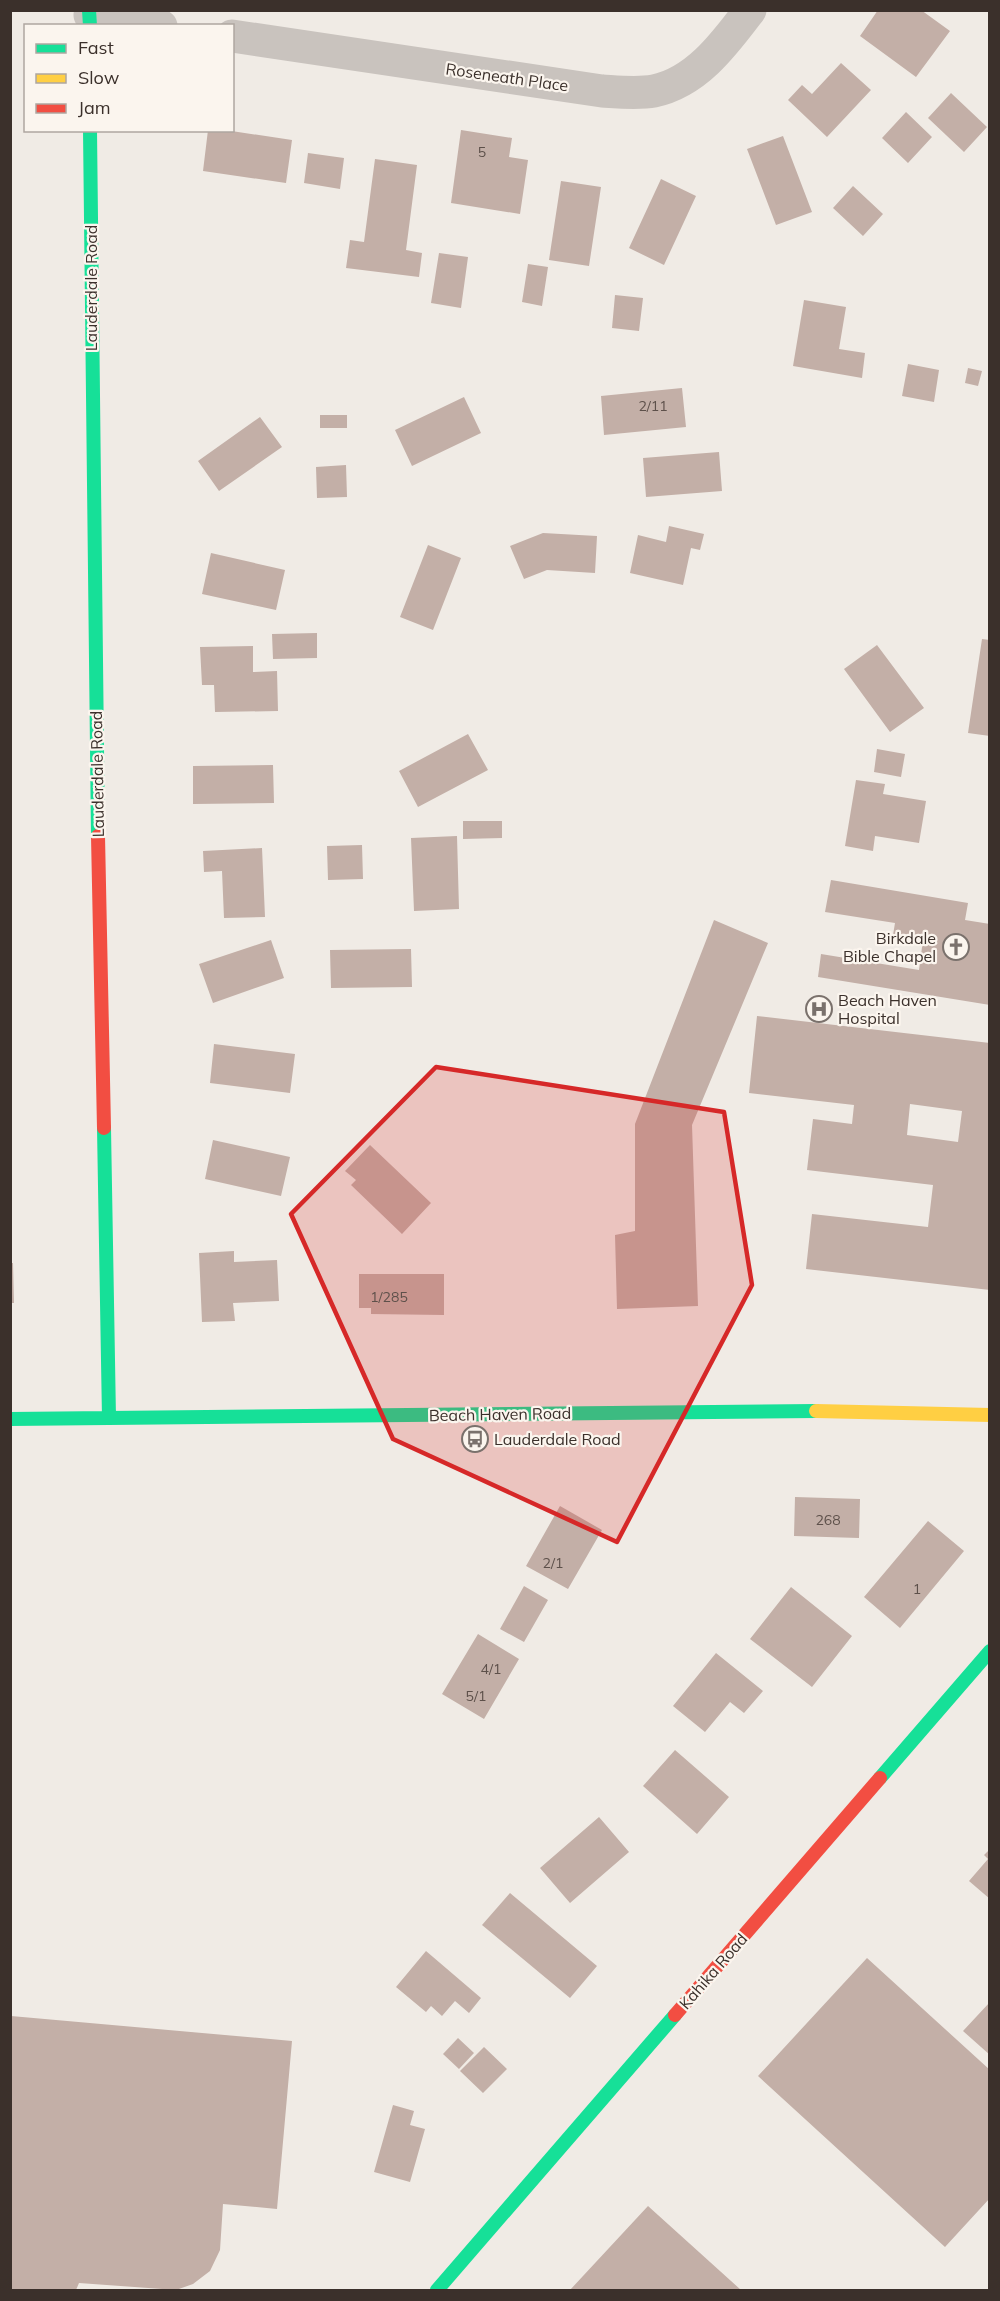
<svg xmlns="http://www.w3.org/2000/svg" width="1000" height="2301" viewBox="0 0 1000 2301" font-family="Mulish,sans-serif">
	<style>
		.building { fill: #c3afa7; fill-rule: evenodd }
		.lines { fill: none; stroke-linecap: round; stroke-linejoin: round }
		.street { stroke: #c9c3be; stroke-width: 33 }
		.fast { stroke: #16e098; stroke-width: 14 }
		.slow { stroke: #ffcf43; stroke-width: 14 }
		.jam { stroke: #f24e42; stroke-width: 14 }
		.marked { fill: #d62828; fill-opacity: 0.2; stroke: #d62828; stroke-width: 4.5; stroke-linejoin: round }
		.labels { text-anchor: middle; stroke-width: 4.5; stroke-linejoin: round; paint-order: stroke }
		.number-label { font-size: 14px; fill: #5d504a }
		.street-label { font-size: 16px; fill: #3b302b; stroke: #fbf5ee }
		.poi-label { font-size: 16px; fill: #3b302b; stroke: #fbf5ee; text-anchor: start }
	</style>
	<rect width="100%" height="100%" fill="#f0ebe5"/>
	<path class="building" d="M 878,10 L 921,10 L 950,31 L 916,77 L 860,36 Z
		M 841,63 L 871,90 L 827,137 L 788,100 L 802,85 L 812,94 Z
		M 951,93 L 987,127 L 964,152 L 928,118 Z
		M 906,112 L 932,137 L 908,163 L 882,138 Z
		M 208,130 L 225,130 L 292,140 L 286,183 L 203,171 Z
		M 461,130 L 512,138 L 509,157 L 528,160 L 520,214 L 451,203 Z
		M 783,136 L 812,212 L 776,225 L 747,149 Z
		M 308,153 L 344,158 L 340,189 L 304,183 Z
		M 375,159 L 417,165 L 406,250 L 422,253 L 419,277 L 346,268 L 350,240 L 364,242 Z
		M 661,179 L 696,196 L 664,265 L 629,248 Z
		M 561,181 L 601,187 L 589,266 L 549,260 Z
		M 853,186 L 883,214 L 863,236 L 833,208 Z
		M 439,253 L 468,257 L 461,308 L 431,303 Z
		M 528,264 L 548,267 L 542,306 L 522,302 Z
		M 615,295 L 643,298 L 639,331 L 612,328 Z
		M 804,300 L 846,307 L 839,349 L 865,353 L 862,378 L 793,366 Z
		M 908,364 L 939,370 L 934,402 L 902,396 Z
		M 968,368 L 982,371 L 978,386 L 965,383 Z
		M 682,388 L 686,427 L 604,435 L 601,396 Z
		M 464,397 L 481,433 L 412,466 L 395,430 Z
		M 320,415 L 347,415 L 347,428 L 320,428 Z
		M 260,417 L 282,447 L 219,491 L 198,461 Z
		M 719,452 L 722,491 L 646,497 L 643,458 Z
		M 346,465 L 347,497 L 317,498 L 316,467 Z
		M 669,526 L 704,534 L 700,550 L 691,548 L 683,585 L 630,573 L 638,535 L 666,542 Z
		M 543,533 L 597,536 L 595,573 L 547,570 L 524,579 L 510,546 Z
		M 428,545 L 461,558 L 433,630 L 400,617 Z
		M 211,553 L 285,570 L 276,610 L 202,594 Z
		M 317,633 L 317,658 L 273,659 L 272,634 Z
		M 982,639 L 990,640 L 990,736 L 968,733 Z
		M 877,645 L 924,708 L 890,732 L 844,669 Z
		M 253,646 L 253,672 L 277,671 L 278,711 L 215,712 L 214,685 L 202,685 L 200,647 Z
		M 468,734 L 488,770 L 418,807 L 399,771 Z
		M 877,749 L 905,754 L 901,777 L 874,772 Z
		M 273,765 L 274,803 L 193,804 L 193,766 Z
		M 856,780 L 885,784 L 883,794 L 926,801 L 919,843 L 875,836 L 873,851 L 845,846 Z
		M 463,821 L 502,821 L 502,838 L 463,839 Z
		M 457,836 L 459,909 L 414,911 L 411,838 Z
		M 362,845 L 363,879 L 328,880 L 327,846 Z
		M 262,848 L 265,917 L 224,918 L 222,871 L 204,872 L 203,851 Z
		M 831,880 L 968,903 L 965,920 L 990,924 L 990,1005 L 818,977 L 821,954 L 919,970 L 923,940 L 893,935 L 895,923 L 825,912 Z
		M 714,920 L 768,943 L 692,1125 L 698,1306 L 617,1309 L 615,1235 L 635,1231 L 635,1124 Z
		M 271,940 L 284,978 L 213,1003 L 199,964 Z
		M 411,949 L 412,987 L 331,988 L 330,950 Z
		M 757,1016 L 990,1043 L 990,1290 L 806,1269 L 812,1214 L 928,1227 L 933,1185 L 807,1170 L 813,1119 L 852,1124 L 854,1105 L 749,1093 ZM 910,1104 L 962,1111 L 958,1142 L 907,1135 Z
		M 214,1044 L 295,1054 L 290,1093 L 210,1083 Z
		M 213,1140 L 290,1157 L 281,1196 L 205,1179 Z
		M 370,1145 L 431,1203 L 402,1234 L 351,1185 L 356,1180 L 345,1171 Z
		M 234,1251 L 234,1262 L 277,1260 L 279,1301 L 233,1303 L 235,1321 L 202,1322 L 199,1253 Z
		M 10,1263 L 13,1263 L 14,1303 L 10,1303 Z
		M 359,1274 L 444,1274 L 444,1315 L 371,1314 L 371,1308 L 359,1308 Z
		M 795,1497 L 860,1499 L 859,1538 L 794,1536 Z
		M 560,1506 L 602,1530 L 568,1589 L 526,1566 Z
		M 928,1521 L 964,1551 L 900,1628 L 864,1597 Z
		M 524,1586 L 548,1600 L 524,1642 L 500,1629 Z
		M 791,1587 L 852,1636 L 812,1687 L 750,1639 Z
		M 478,1634 L 519,1659 L 484,1719 L 442,1694 Z
		M 716,1653 L 763,1691 L 744,1713 L 730,1702 L 705,1732 L 673,1706 Z
		M 675,1750 L 729,1797 L 697,1834 L 643,1786 Z
		M 599,1817 L 629,1852 L 570,1903 L 540,1868 Z
		M 990,1849 L 990,1899 L 969,1881 L 988,1859 L 984,1855 Z
		M 510,1893 L 597,1966 L 570,1998 L 482,1925 Z
		M 426,1951 L 481,1998 L 469,2013 L 455,2001 L 442,2016 L 431,2006 L 426,2012 L 396,1987 Z
		M 867,1958 L 990,2070 L 990,2198 L 945,2247 L 758,2076 Z
		M 990,2002 L 990,2055 L 963,2031 Z
		M 11,2016 L 292,2041 L 277,2209 L 223,2204 L 220,2250 L 210,2271 L 193,2284 L 176,2290 L 79,2283 L 76,2290 L 10,2290 Z
		M 458,2038 L 474,2053 L 459,2069 L 443,2054 Z
		M 484,2047 L 507,2069 L 483,2093 L 460,2071 Z
		M 393,2105 L 414,2111 L 410,2125 L 425,2129 L 410,2182 L 374,2172 Z
		M 648,2206 L 741,2290 L 570,2290 Z"/>
	<g class="lines">
		<path class="street" d="M 90,15 L 161,26
			M 232,36 L 602,91 C 619,92 638,94 654,91 C 697,82 725,43 750,10"/>
		<path class="fast" d="M 89,10 L 90,26
			M 90,130 L 98,836
			M 104,1128 L 109,1418
			M 10,1419 L 816,1411
			M 880,1778 L 990,1651
			M 437,2290 L 675,2015"/>
		<path class="slow" d="M 816,1411 L 990,1415"/>
		<path class="jam" d="M 98,836 L 104,1128
			M 675,2015 L 880,1778"/>
	</g>
	<path class="marked" d="M 436,1067 L 724,1112 L 752,1285 L 617,1542 L 393,1439 L 291,1214 Z"/>
	<defs>
		<symbol id="church-ring" viewBox="-11 -11 22 22"><circle r="9.5" fill="#fbf5ee" stroke="#7a716c" stroke-width="1.5"/><path d="M-1.2-6h2.4v3.5h3.3v2.4h-3.3V6h-2.4V-.1h-3.3v-2.4h3.3Z" fill="#7a716c"/></symbol>
		<symbol id="hospital-ring" viewBox="-11 -11 22 22"><circle r="9.5" fill="#fbf5ee" stroke="#7a716c" stroke-width="1.5"/><path d="M-5-5h3v3.5h4V-5h3V5h-3V1.5h-4V5h-3Z" fill="#7a716c"/></symbol>
		<symbol id="bus-ring" viewBox="-11 -11 22 22"><circle r="9.5" fill="#fbf5ee" stroke="#7a716c" stroke-width="1.5"/><path d="M-5-6H5V4H4V6H2V4H-2V6H-4V4H-5ZM-3.5-4V0h7V-4ZM-3.5 1.2v1.5H-2V1.2ZM2 1.2v1.5H3.5V1.2Z" fill="#7a716c"/></symbol>
	</defs>
	<g fill-rule="evenodd">
		<use href="#church-ring" x="941" y="932" width="30" height="30"/>
		<use href="#hospital-ring" x="804" y="994" width="30" height="30"/>
		<use href="#bus-ring" x="460" y="1424" width="30" height="30"/>
	</g>
	<g class="labels">
		<g class="number-label">
			<text x="482" y="157">5</text>
			<text x="653" y="411">2/11</text>
			<text x="389" y="1302">1/285</text>
			<text x="828" y="1525">268</text>
			<text x="553" y="1568">2/1</text>
			<text x="917" y="1594">1</text>
			<text x="491" y="1674">4/1</text>
			<text x="476" y="1701">5/1</text>
		</g>
		<g class="street-label">
			<text transform="translate(507 77) rotate(8)" y="6">Roseneath Place</text>
			<text transform="translate(91 288) rotate(-90)" y="6">Lauderdale Road</text>
			<text transform="translate(97 774) rotate(-91)" y="6">Lauderdale Road</text>
			<text transform="translate(500 1414) rotate(-1)" y="6">Beach Haven Road</text>
			<text transform="translate(713 1971) rotate(-49)" y="6">Kahika Road</text>
		</g>
		<g class="poi-label">
			<text x="936" y="944" text-anchor="end">Birkdale<tspan x="936" dy="18">Bible Chapel</tspan></text>
			<text x="838" y="1006">Beach Haven<tspan x="838" dy="18">Hospital</tspan></text>
			<text x="494" y="1445">Lauderdale Road</text>
		</g>
	</g>
	<rect width="1000" height="2301" fill="none" stroke="#3b302b" stroke-width="24"/>
	<rect x="24" y="24" width="210" height="108" fill="#fbf5ee" stroke="#aea6a0" stroke-width="1.5"/>
	<rect x="36" y="44" width="30" height="9" fill="#16e098" stroke="#aea6a0" stroke-width="1.5"/>
	<text x="78" y="54" font-size="18" fill="#3b302b">Fast</text>
	<rect x="36" y="74" width="30" height="9" fill="#ffcf43" stroke="#aea6a0" stroke-width="1.5"/>
	<text x="78" y="84" font-size="18" fill="#3b302b">Slow</text>
	<rect x="36" y="104" width="30" height="9" fill="#f24e42" stroke="#aea6a0" stroke-width="1.5"/>
	<text x="78" y="114" font-size="18" fill="#3b302b">Jam</text>
</svg>
